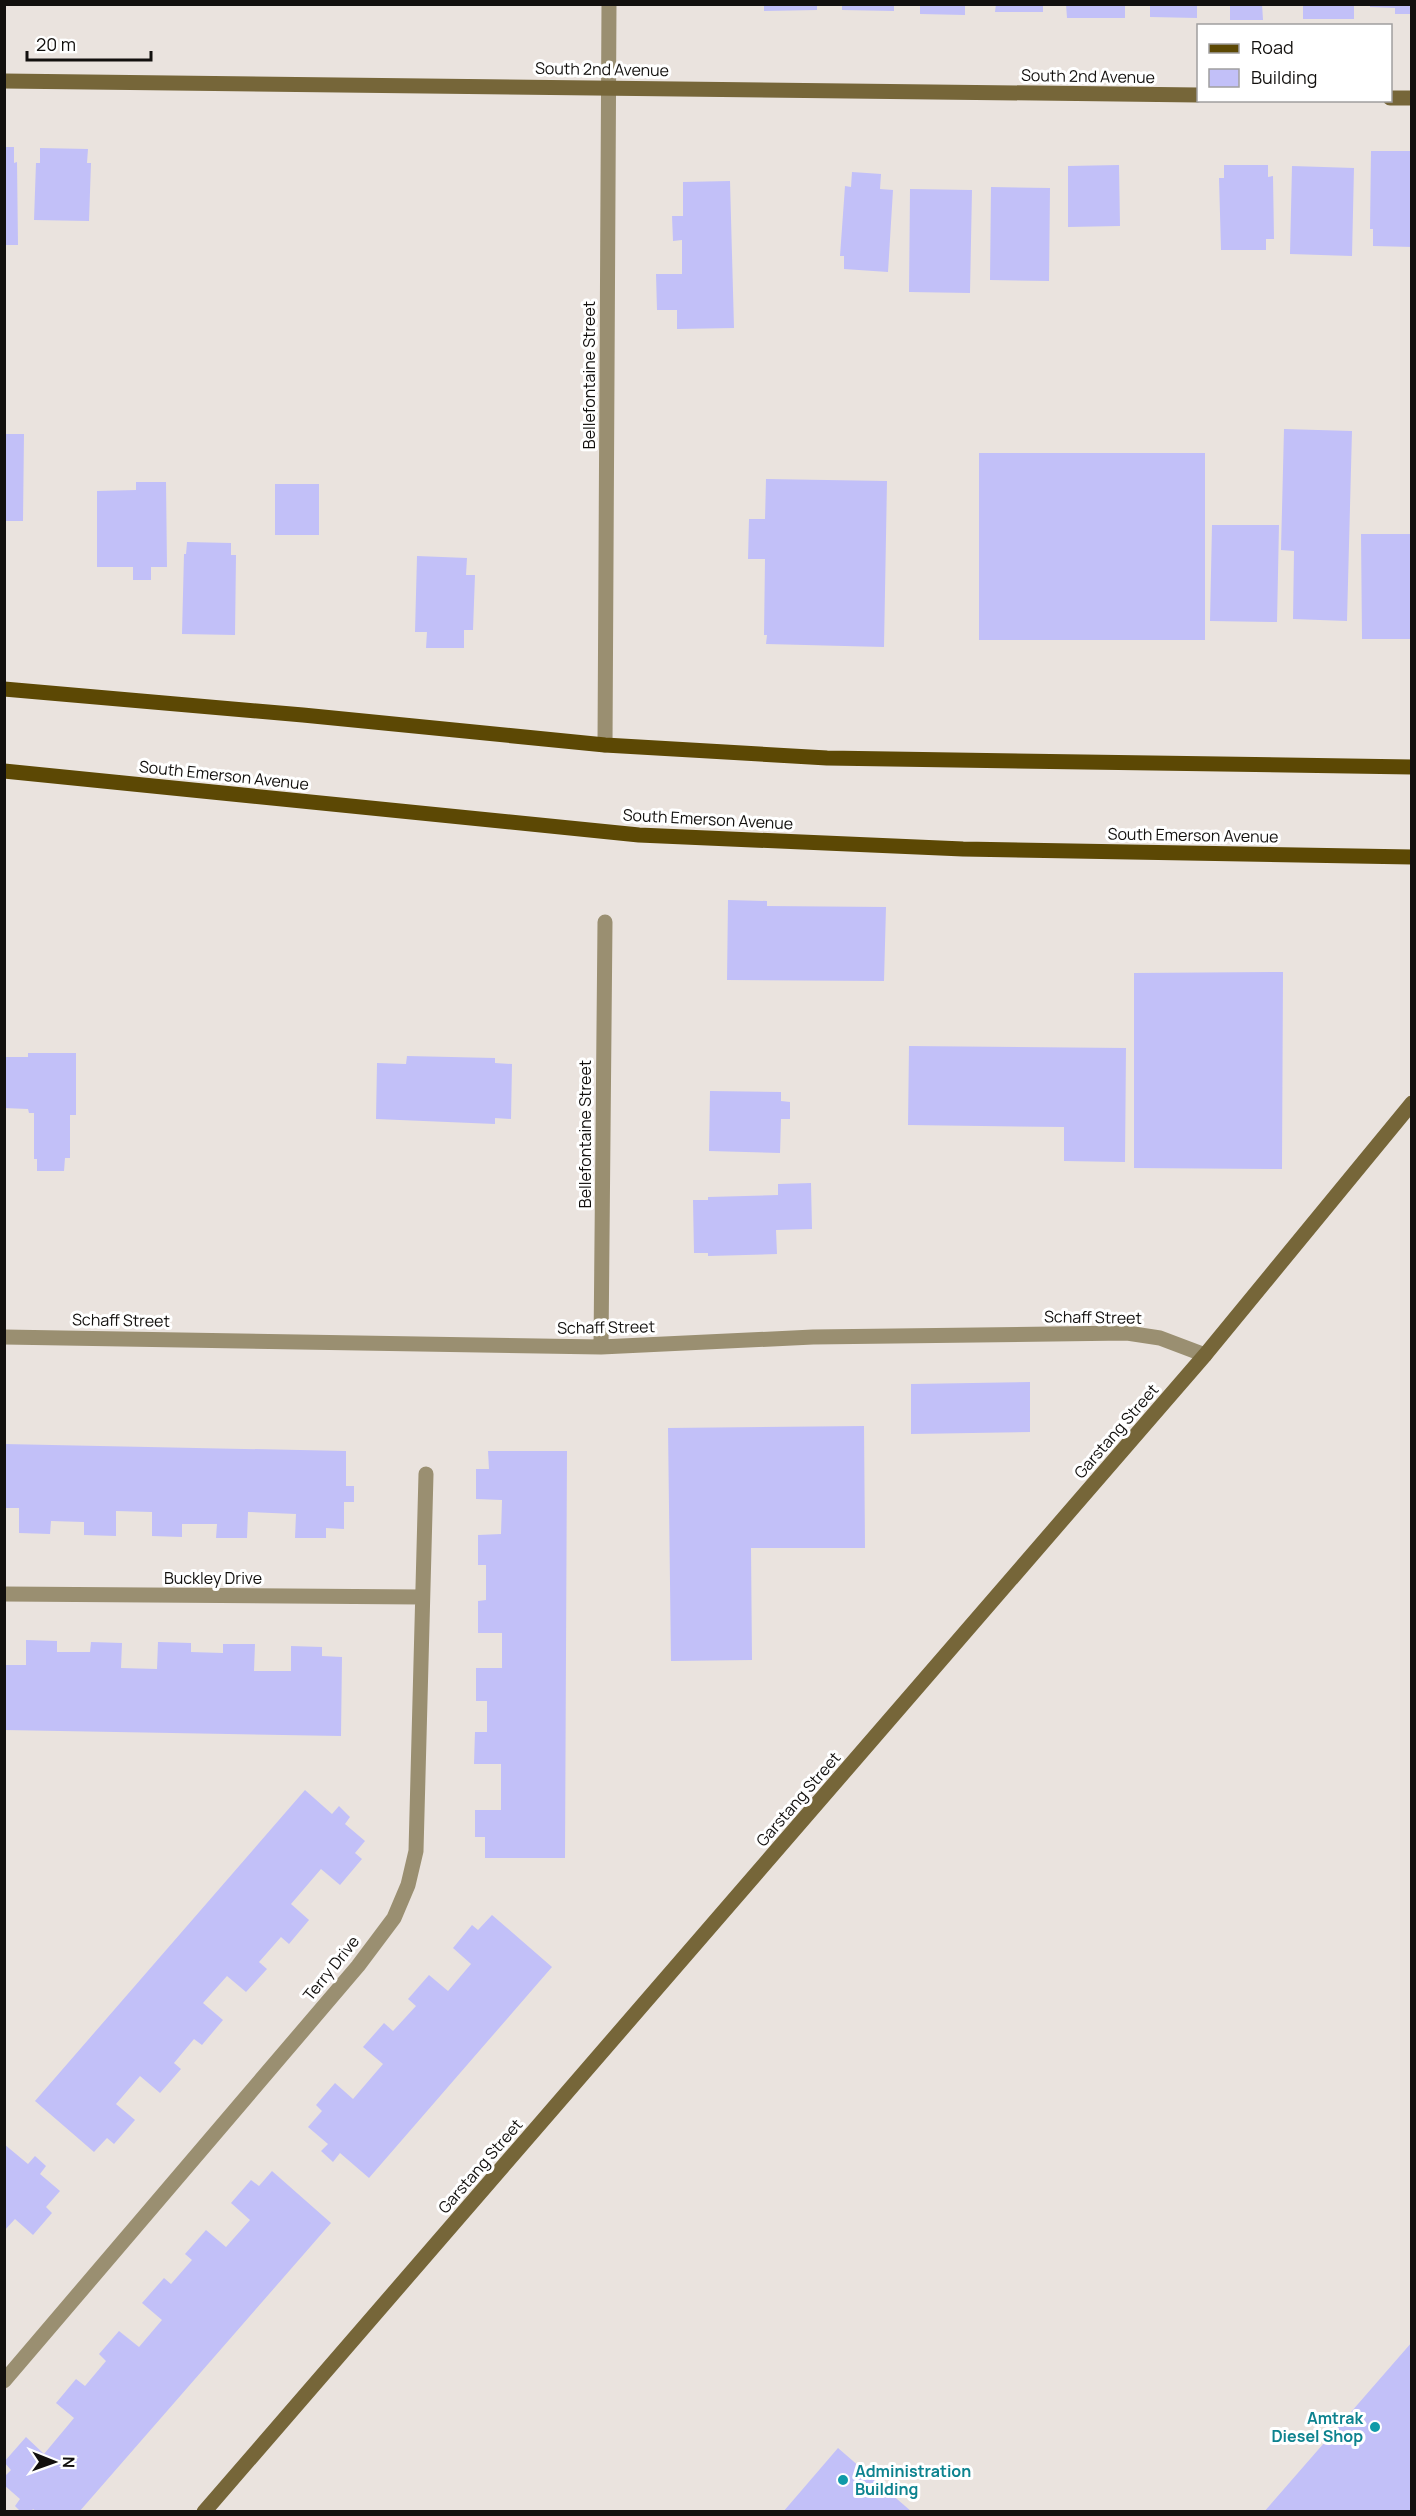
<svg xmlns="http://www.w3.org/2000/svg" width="1416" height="2516" viewBox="0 0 1416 2516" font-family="Manrope,sans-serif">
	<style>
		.building { fill: #c2c0f8 }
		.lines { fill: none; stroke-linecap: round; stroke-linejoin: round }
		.street { stroke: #9a8f71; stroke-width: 15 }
		.secondary { stroke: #766639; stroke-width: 15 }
		.primary { stroke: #5c4804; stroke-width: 15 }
		.culture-dot { fill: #0f9aa8; stroke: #fff; stroke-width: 2 }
		.labels { text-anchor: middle; stroke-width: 6; stroke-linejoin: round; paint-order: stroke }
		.street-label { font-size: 16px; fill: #12100e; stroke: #fff }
		.culture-label { font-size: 16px; font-weight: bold; fill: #0d838f; stroke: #fff; text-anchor: end }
	</style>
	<rect width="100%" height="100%" fill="#eae3de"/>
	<path class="building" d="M 764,4 L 817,4 L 817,10 L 764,11 Z
		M 842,4 L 894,4 L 894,11 L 842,10 Z
		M 920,4 L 965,4 L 965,15 L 920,14 Z
		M 996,4 L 1043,4 L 1043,12 L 995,12 Z
		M 1066,4 L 1125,4 L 1125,18 L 1067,18 Z
		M 1150,4 L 1197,4 L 1197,18 L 1150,17 Z
		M 1230,4 L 1262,4 L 1263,20 L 1230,20 Z
		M 1303,4 L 1354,4 L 1354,19 L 1303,19 Z
		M 1370,4 L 1412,4 L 1412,14 L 1395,14 L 1395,8 L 1370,7 Z
		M 4,147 L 14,147 L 14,163 L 17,162 L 18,245 L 4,245 Z
		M 40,148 L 88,149 L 87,163 L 91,163 L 89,221 L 34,220 L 36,163 L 40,163 Z
		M 1371,151 L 1412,151 L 1412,247 L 1373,246 L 1373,229 L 1370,229 Z
		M 1119,165 L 1120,226 L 1068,227 L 1068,166 Z
		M 1224,165 L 1268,165 L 1268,177 L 1273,176 L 1274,239 L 1266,239 L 1266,250 L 1221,250 L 1219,178 L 1224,178 Z
		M 1292,166 L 1354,168 L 1352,256 L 1290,254 Z
		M 852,172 L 881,174 L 880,189 L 893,190 L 888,272 L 844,269 L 844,256 L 840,256 L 845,186 L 851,187 Z
		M 730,181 L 734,328 L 677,329 L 677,310 L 657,310 L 656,274 L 682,274 L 682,240 L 673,241 L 672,216 L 683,216 L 683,182 Z
		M 991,187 L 1050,188 L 1049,281 L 990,280 Z
		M 910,189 L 972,190 L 970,293 L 909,292 Z
		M 1284,429 L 1352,431 L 1347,621 L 1293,619 L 1294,551 L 1281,550 Z
		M 5,434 L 24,434 L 23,521 L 5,521 Z
		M 979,453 L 1205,453 L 1205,640 L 979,640 Z
		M 766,479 L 887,481 L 884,647 L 766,644 L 767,635 L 764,635 L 765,559 L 748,559 L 749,519 L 765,519 Z
		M 136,482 L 166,482 L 167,567 L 151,567 L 151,580 L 133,580 L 133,567 L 97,567 L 97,491 L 136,490 Z
		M 275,484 L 319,484 L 319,535 L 275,535 Z
		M 1212,525 L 1279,525 L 1277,622 L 1210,621 Z
		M 1361,534 L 1412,534 L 1412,639 L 1362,639 Z
		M 187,542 L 231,543 L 231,555 L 236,555 L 235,635 L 182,634 L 184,554 L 186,554 Z
		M 417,556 L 467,558 L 466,575 L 475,575 L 473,630 L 464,630 L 464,648 L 426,648 L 427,632 L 415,632 Z
		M 728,900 L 767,901 L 767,906 L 886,907 L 884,981 L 727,980 Z
		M 1283,972 L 1282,1169 L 1134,1168 L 1134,973 Z
		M 909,1046 L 1126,1048 L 1125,1162 L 1064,1161 L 1064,1127 L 908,1125 Z
		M 28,1053 L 76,1053 L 76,1115 L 70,1115 L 70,1158 L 65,1158 L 64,1171 L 37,1171 L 37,1159 L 34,1159 L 34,1113 L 29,1113 L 28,1109 L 4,1108 L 4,1057 L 28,1057 Z
		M 407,1056 L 495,1058 L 495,1063 L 512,1064 L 511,1119 L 495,1118 L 495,1124 L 376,1119 L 377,1063 L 406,1064 Z
		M 710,1091 L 781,1092 L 781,1101 L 790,1102 L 790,1119 L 781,1119 L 780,1153 L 709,1151 Z
		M 811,1183 L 812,1229 L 776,1230 L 777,1254 L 708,1256 L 708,1253 L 694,1253 L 693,1200 L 708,1200 L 708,1197 L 778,1195 L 778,1184 Z
		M 1030,1382 L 1030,1432 L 911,1434 L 911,1384 Z
		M 864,1426 L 865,1548 L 751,1548 L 752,1660 L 671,1661 L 668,1428 Z
		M 4,1444 L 346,1451 L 346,1486 L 354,1486 L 354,1502 L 344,1502 L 344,1529 L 326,1528 L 326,1538 L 295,1538 L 296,1514 L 248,1512 L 247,1538 L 216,1538 L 217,1524 L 182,1524 L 182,1537 L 152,1536 L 152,1512 L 116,1511 L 116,1536 L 84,1535 L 84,1522 L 51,1521 L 50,1534 L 19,1533 L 19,1508 L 4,1508 Z
		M 488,1451 L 567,1451 L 565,1858 L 485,1858 L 485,1837 L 475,1837 L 475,1810 L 501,1810 L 501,1764 L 474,1764 L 475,1732 L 487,1732 L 487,1701 L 476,1701 L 476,1668 L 502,1668 L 502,1633 L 478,1633 L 478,1601 L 486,1600 L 486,1565 L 478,1565 L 478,1535 L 501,1534 L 502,1500 L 476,1499 L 476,1469 L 489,1469 Z
		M 26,1640 L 57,1641 L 57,1652 L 90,1652 L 91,1642 L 122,1643 L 121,1668 L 157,1669 L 158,1642 L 191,1643 L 191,1652 L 223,1653 L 223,1644 L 255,1644 L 254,1671 L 291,1671 L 291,1646 L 322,1647 L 322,1656 L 342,1657 L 341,1736 L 4,1730 L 4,1665 L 26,1665 Z
		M 305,1790 L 332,1814 L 339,1806 L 350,1817 L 345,1824 L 365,1841 L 355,1853 L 362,1859 L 340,1885 L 321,1869 L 291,1904 L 309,1920 L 289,1944 L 281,1937 L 259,1962 L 267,1969 L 246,1992 L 227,1976 L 203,2003 L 223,2020 L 202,2045 L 194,2039 L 174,2063 L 181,2069 L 160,2093 L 140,2076 L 116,2104 L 135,2120 L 114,2144 L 107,2138 L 94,2152 L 35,2101 Z
		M 492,1915 L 552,1967 L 369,2178 L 340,2153 L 333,2162 L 321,2151 L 328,2144 L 308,2127 L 322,2111 L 316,2105 L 335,2083 L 353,2099 L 383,2064 L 363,2047 L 384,2023 L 393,2031 L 416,2006 L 408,1999 L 429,1975 L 448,1991 L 471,1964 L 453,1948 L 472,1925 L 478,1930 Z
		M 4,2144 L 28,2164 L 35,2156 L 46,2166 L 40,2174 L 60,2191 L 46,2207 L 52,2213 L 33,2235 L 15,2219 L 4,2231 Z
		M 272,2171 L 331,2223 L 79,2512 L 37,2512 L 33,2509 L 31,2512 L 21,2512 L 15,2506 L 20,2499 L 4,2485 L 4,2477 L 11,2470 L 4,2462 L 26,2437 L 44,2454 L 74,2418 L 56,2403 L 76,2379 L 85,2386 L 106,2361 L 99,2354 L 119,2331 L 139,2347 L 162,2320 L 142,2303 L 164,2278 L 171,2284 L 192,2260 L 185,2254 L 206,2230 L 226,2247 L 250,2220 L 231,2203 L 251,2180 L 259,2186 Z
		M 1412,2342 L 1412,2512 L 1264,2512 Z
		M 838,2448 L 912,2512 L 783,2512 Z"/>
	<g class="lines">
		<path class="street" d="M 605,745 L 609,4
			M 4,1337 L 601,1347 L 813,1337 L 1127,1333 L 1160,1338 L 1205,1355
			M 601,1347 L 605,922
			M 4,1594 L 421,1597
			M 4,2381 L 358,1966 L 394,1918 L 408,1885 L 416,1851 L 426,1474"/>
		<path class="secondary" d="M 4,81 L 1198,95
			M 1390,98 L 1412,98
			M 204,2512 L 1205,1355 L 1412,1103"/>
		<path class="primary" d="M 4,689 L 303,715 L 605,745 L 827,758 L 1412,767
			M 4,771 L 639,835 L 963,849 L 1412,857"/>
	</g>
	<g class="culture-dot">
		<circle cx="1375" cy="2427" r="6"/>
		<circle cx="843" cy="2480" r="6"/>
	</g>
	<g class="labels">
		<g class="street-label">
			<text transform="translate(602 69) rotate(1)" y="6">South 2nd Avenue</text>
			<text transform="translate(1088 76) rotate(1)" y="6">South 2nd Avenue</text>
			<text transform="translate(589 375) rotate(-90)" y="6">Bellefontaine Street</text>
			<text transform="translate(224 775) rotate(6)" y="6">South Emerson Avenue</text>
			<text transform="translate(708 819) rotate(3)" y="6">South Emerson Avenue</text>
			<text transform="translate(1193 835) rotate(1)" y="6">South Emerson Avenue</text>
			<text transform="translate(585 1134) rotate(-90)" y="6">Bellefontaine Street</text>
			<text transform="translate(1093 1317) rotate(1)" y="6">Schaff Street</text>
			<text transform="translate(121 1320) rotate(1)" y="6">Schaff Street</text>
			<text transform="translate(606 1327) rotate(-1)" y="6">Schaff Street</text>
			<text transform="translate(1116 1431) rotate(-49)" y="6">Garstang Street</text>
			<text x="213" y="1584">Buckley Drive</text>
			<text transform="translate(798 1799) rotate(-49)" y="6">Garstang Street</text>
			<text transform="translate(331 1968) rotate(-51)" y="6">Terry Drive</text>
			<text transform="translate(480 2166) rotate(-49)" y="6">Garstang Street</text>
		</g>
		<g class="culture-label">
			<text x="1363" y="2424">Amtrak<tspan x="1363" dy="18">Diesel Shop</tspan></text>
			<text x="855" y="2477" text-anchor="start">Administration<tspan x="855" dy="18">Building</tspan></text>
		</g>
	</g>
	<rect width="1416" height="2516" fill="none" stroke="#12100e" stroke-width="12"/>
	<rect x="1197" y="24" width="195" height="78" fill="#ffffff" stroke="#a09f9f" stroke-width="1.5"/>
	<rect x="1209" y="44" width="30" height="9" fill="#5c4804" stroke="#a09f9f" stroke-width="1.5"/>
	<text x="1251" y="54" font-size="18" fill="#12100e">Road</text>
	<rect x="1209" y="69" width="30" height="18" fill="#c2c0f8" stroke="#a09f9f" stroke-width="1.5"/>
	<text x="1251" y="84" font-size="18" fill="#12100e">Building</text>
	<g transform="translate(54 2462) rotate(91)" stroke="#ffffff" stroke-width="4.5" paint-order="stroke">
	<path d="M0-4.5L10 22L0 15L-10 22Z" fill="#12100e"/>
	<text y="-9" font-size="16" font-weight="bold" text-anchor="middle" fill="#12100e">N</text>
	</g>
	<path d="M27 51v9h124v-9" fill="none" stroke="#12100e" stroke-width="3"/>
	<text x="36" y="51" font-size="18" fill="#12100e" stroke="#ffffff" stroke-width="4.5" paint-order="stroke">20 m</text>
</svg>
